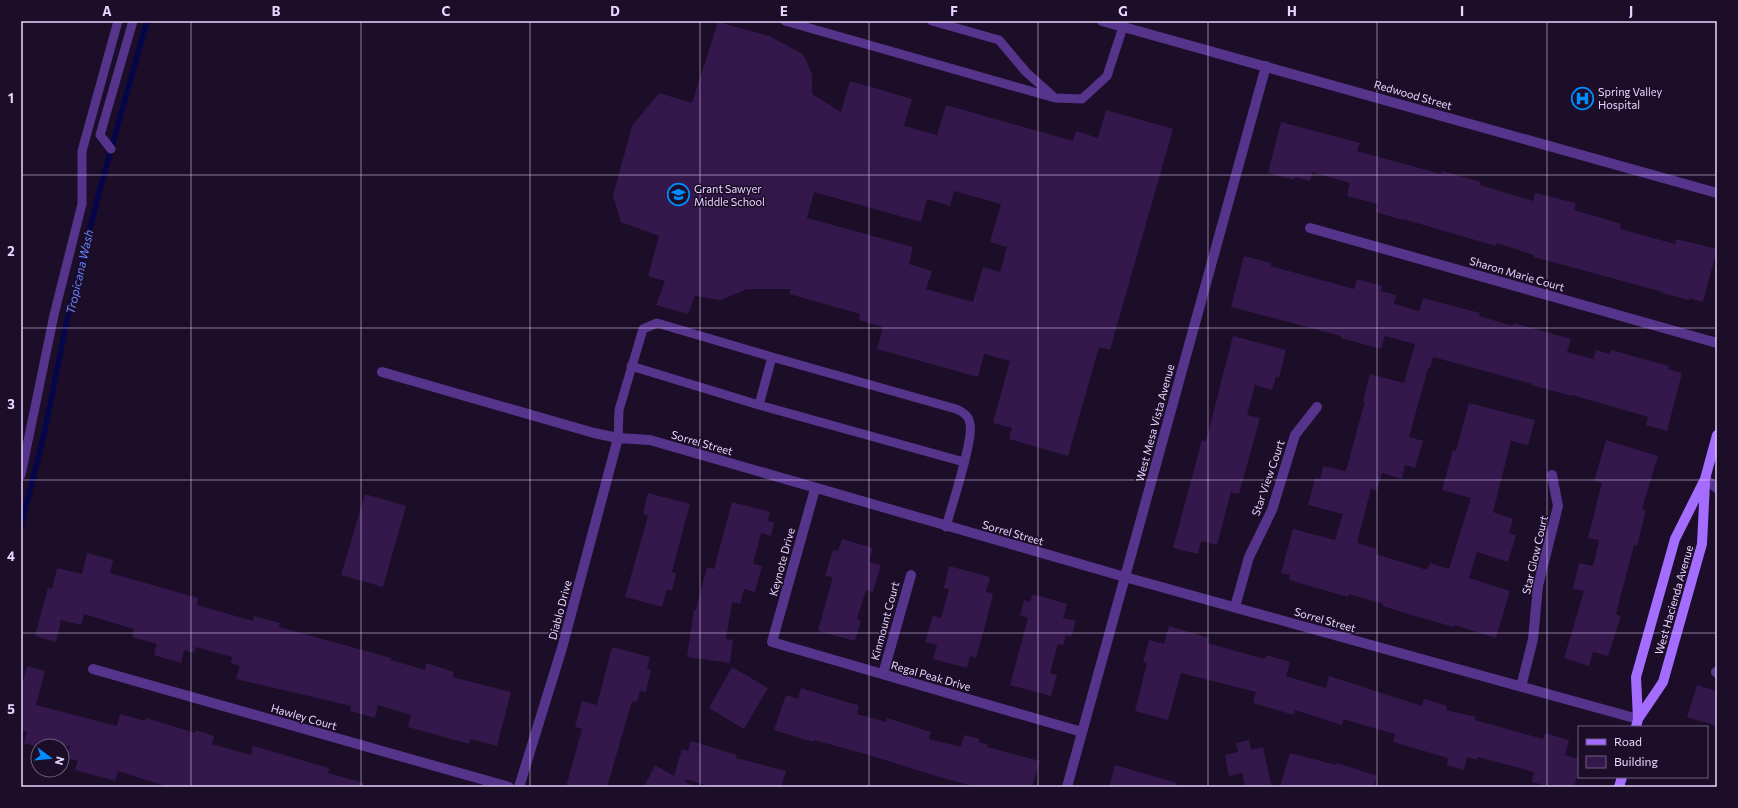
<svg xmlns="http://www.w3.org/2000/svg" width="1738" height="808" viewBox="0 0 1738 808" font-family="Commissioner,sans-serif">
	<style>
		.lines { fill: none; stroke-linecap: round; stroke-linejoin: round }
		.stream { stroke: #050649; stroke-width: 5.5 }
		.building { fill: #34184b; fill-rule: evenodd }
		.service { stroke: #56348c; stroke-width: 9 }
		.minor { stroke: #56348c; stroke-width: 10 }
		.tertiary { stroke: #56348c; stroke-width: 10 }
		.secondary { stroke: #a46cff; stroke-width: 10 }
		.grid { fill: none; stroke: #e9d5ff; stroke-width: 1; stroke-opacity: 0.55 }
		.labels { text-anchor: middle; stroke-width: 3; stroke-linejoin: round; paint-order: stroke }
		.poi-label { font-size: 11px; fill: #e9d5ff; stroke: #1c0d28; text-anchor: start }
		.street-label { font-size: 11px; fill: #e9d5ff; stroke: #1c0d28 }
		.water-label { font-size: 12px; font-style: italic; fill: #6380ff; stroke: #1c0d28 }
		.neatline { fill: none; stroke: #e9d5ff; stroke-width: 1.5 }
		.grid-label { font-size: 13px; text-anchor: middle; font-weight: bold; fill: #e9d5ff }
	</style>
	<rect width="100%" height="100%" fill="#1c0d28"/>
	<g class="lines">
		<path class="stream" d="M 21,526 L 45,430 L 67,320 L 100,189 L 147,21"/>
	</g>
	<path class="building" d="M 718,22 L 769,36 L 803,54 L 812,74 L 812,94 L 841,112 L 850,81 L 912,99 L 904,126 L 937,135 L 946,105 L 1073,141 L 1076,131 L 1098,138 L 1106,110 L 1173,129 L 1110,350 L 1099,347 L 1068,456 L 1009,439 L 1012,428 L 993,423 L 1010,361 L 984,354 L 978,377 L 877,349 L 883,327 L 859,320 L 860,314 L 789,294 L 791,289 L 747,289 L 721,300 L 695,296 L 688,314 L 656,305 L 665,281 L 648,276 L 659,236 L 621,222 L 613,196 L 632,126 L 659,93 L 692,103 ZM 954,191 L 1001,204 L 990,242 L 1007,247 L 1000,272 L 983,267 L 973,302 L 926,289 L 932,271 L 909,264 L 913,247 L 807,218 L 814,192 L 921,222 L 927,199 L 950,206 Z
		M 1281,122 L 1360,143 L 1357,151 L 1441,174 L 1442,171 L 1481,182 L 1480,185 L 1533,201 L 1535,193 L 1576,203 L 1574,210 L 1621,224 L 1620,229 L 1675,244 L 1676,239 L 1717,249 L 1703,302 L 1689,298 L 1689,300 L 1662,293 L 1663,292 L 1534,257 L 1534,255 L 1497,243 L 1496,246 L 1403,219 L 1403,220 L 1376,212 L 1378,204 L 1347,196 L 1350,183 L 1312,172 L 1310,181 L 1295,177 L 1294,180 L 1268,173 Z
		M 1244,256 L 1271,263 L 1271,266 L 1285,270 L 1354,289 L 1357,279 L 1382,286 L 1381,291 L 1396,295 L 1394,304 L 1419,311 L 1423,298 L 1480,313 L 1479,316 L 1513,326 L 1514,323 L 1571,339 L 1567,352 L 1593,359 L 1596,350 L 1610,354 L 1611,350 L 1669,366 L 1668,369 L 1682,373 L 1667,431 L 1646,425 L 1648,417 L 1573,395 L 1572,396 L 1531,385 L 1532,384 L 1433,357 L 1430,368 L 1428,368 L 1409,437 L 1423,441 L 1415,468 L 1405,465 L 1402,479 L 1382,473 L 1377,490 L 1371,489 L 1357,543 L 1377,549 L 1375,554 L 1427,570 L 1430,563 L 1449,569 L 1471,498 L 1442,490 L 1453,450 L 1456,451 L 1469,403 L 1535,420 L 1528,445 L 1511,441 L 1493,512 L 1513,519 L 1509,533 L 1516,535 L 1508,562 L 1477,552 L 1469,578 L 1510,591 L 1496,638 L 1455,625 L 1454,627 L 1408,614 L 1383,606 L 1383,604 L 1349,594 L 1348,597 L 1289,580 L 1290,575 L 1281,573 L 1293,529 L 1335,540 L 1343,514 L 1308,505 L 1315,478 L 1320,479 L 1323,466 L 1346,471 L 1365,401 L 1363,401 L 1370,374 L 1404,383 L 1415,344 L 1385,336 L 1381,349 L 1341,338 L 1341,336 L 1231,307 Z
		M 1233,336 L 1286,350 L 1279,378 L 1276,377 L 1272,390 L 1255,385 L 1247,415 L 1260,418 L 1239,494 L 1231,492 L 1217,545 L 1201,541 L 1198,554 L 1173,548 L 1202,440 L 1206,441 Z
		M 1606,440 L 1658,456 L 1642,509 L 1646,510 L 1637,546 L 1634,545 L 1616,614 L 1621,616 L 1608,656 L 1593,652 L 1589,666 L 1564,658 L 1584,591 L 1573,589 L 1579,563 L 1593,566 L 1599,540 L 1588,538 L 1602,483 L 1594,481 Z
		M 648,493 L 690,504 L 672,572 L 676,573 L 672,591 L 667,589 L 662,607 L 625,597 L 648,516 L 643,514 Z
		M 365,494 L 406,506 L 383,587 L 341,575 Z
		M 732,502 L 770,512 L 767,521 L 774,522 L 771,536 L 761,533 L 753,564 L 762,566 L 755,592 L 744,589 L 740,604 L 732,602 L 726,639 L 733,640 L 730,663 L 687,657 L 694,610 L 696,610 L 707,567 L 714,569 Z
		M 842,539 L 873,548 L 869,562 L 881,565 L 873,592 L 866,590 L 857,619 L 861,621 L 855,641 L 818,631 L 832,580 L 832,577 L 825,576 L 833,550 L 838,551 Z
		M 87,553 L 113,560 L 110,573 L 198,598 L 197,605 L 253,621 L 254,616 L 280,623 L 279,627 L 391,658 L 391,660 L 425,670 L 426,663 L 454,672 L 452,677 L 511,692 L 497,746 L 471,739 L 469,744 L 408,727 L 411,715 L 378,705 L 375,718 L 350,711 L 351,706 L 236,679 L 240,666 L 231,663 L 232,657 L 210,651 L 196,647 L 194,653 L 184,650 L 181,663 L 154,655 L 157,644 L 132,637 L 134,629 L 84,614 L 81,625 L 61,620 L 56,642 L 35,636 L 48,588 L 52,589 L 57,568 L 82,574 Z
		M 949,566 L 990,577 L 986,592 L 993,594 L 986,622 L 976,658 L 970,656 L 967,668 L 933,659 L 937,645 L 925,642 L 933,616 L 941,618 L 949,589 L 944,588 Z
		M 1033,594 L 1067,604 L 1063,618 L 1076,621 L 1071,637 L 1066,635 L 1063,645 L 1058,644 L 1050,673 L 1057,675 L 1051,696 L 1010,685 L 1028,618 L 1020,615 L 1024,600 L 1030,602 Z
		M 1169,626 L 1209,638 L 1207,643 L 1265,659 L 1267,655 L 1290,662 L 1286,676 L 1326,688 L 1329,676 L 1422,706 L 1424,699 L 1447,706 L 1446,710 L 1476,717 L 1475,720 L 1543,739 L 1545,733 L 1569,740 L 1565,755 L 1579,759 L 1579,769 L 1574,787 L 1551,787 L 1532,782 L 1534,772 L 1478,757 L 1477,760 L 1467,757 L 1464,770 L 1447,765 L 1448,758 L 1393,742 L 1395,734 L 1343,719 L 1342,725 L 1295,710 L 1294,715 L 1253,703 L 1256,692 L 1181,673 L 1168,720 L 1135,711 L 1147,663 L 1143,662 L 1149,640 L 1164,644 Z
		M 612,647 L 650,657 L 647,669 L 651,670 L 646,692 L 640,691 L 637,702 L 632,701 L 607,787 L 566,787 L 582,729 L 575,727 L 582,701 L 597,705 Z
		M 27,666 L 45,671 L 36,705 L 117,726 L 120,714 L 145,721 L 146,718 L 195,733 L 196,730 L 214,736 L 212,744 L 251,755 L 253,746 L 329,768 L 328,773 L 364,783 L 363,787 L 169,787 L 118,771 L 115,781 L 75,770 L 78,761 L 66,758 L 70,746 L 34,746 L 24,743 L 27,732 L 21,730 L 21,688 Z
		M 732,667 L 768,688 L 744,729 L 709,708 Z
		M 1697,685 L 1717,691 L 1717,726 L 1687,717 Z
		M 801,688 L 846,702 L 859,705 L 857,714 L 886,722 L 887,718 L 931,732 L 929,739 L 961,747 L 964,735 L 980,739 L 979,742 L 988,745 L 987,747 L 1040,761 L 1032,787 L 977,787 L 939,777 L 872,756 L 814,740 L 813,742 L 774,730 L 786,695 L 798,699 Z
		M 1249,740 L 1251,750 L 1263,747 L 1272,787 L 1245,787 L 1242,773 L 1229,776 L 1225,755 L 1238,752 L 1236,743 Z
		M 691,741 L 737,755 L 736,758 L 786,771 L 781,787 L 711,787 L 686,779 L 685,782 L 695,787 L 644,787 L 655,765 L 674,776 L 682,749 L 688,751 Z
		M 1290,753 L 1336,765 L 1337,763 L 1377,776 L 1374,787 L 1280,787 Z
		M 1115,765 L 1177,783 L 1176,787 L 1109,787 Z"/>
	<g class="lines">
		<path class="service" d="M 785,21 L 1055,98
			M 932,21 L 999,40 L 1026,72 L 1055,98 L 1082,99 L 1107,76 L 1123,27
			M 111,149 L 100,135 L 133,21
			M 631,366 L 759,405
			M 618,438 L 619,410 L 643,329 L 657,323 L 772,357
			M 21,475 L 54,315 L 82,204 L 82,151 L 118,21
			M 946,527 C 951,508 974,439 970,424 C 969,416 962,411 956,409 L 772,357 L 759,405 L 964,462"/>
		<path class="minor" d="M 1310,228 L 1717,343
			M 382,372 L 594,433 L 618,438 L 650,440 L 1125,577 L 1638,719
			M 1705,479 L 1717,488
			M 815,489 L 772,642 L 1082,732
			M 1235,607 L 1249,557 L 1272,510 L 1295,435 L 1317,407
			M 93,669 L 509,787
			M 1716,672 L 1717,673
			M 883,674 L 911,575
			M 1521,687 L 1533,639 L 1538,586 L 1558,506 L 1552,475
			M 519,787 L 562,648 L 618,438
			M 1067,787 L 1266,66"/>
		<path class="tertiary" d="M 1102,21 L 1717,193"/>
		<path class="secondary" d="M 1638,719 L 1663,682 L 1702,544 L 1705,483
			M 1636,727 L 1638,719 L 1636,677 L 1675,539 L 1705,479 L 1717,435
			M 1619,787 L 1622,777"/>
	</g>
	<path class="grid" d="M 191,21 L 191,787M 361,21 L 361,787M 530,21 L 530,787M 700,21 L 700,787M 869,21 L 869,787M 1038,21 L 1038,787M 1208,21 L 1208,787M 1377,21 L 1377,787M 1547,21 L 1547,787M 21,175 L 1717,175M 21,328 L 1717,328M 21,480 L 1717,480M 21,633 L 1717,633"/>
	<defs>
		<symbol id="hospital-ring" viewBox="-11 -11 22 22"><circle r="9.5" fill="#1c0d28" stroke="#018cff" stroke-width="1.5"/><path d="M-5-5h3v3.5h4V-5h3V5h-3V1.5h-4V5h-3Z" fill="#018cff"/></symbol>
		<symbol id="school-ring" viewBox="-11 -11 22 22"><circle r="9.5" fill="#1c0d28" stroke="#018cff" stroke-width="1.5"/><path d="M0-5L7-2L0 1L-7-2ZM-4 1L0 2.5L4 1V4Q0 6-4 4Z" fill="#018cff"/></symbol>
	</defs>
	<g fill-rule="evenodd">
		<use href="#hospital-ring" x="1570" y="86" width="25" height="25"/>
		<use href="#school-ring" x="666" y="182" width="25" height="25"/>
	</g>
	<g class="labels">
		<g class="poi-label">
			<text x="1598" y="96">Spring Valley<tspan x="1598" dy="13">Hospital</tspan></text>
			<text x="694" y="193">Grant Sawyer<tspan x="694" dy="13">Middle School</tspan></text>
		</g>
		<g class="street-label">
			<text transform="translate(1413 95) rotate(16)" y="4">Redwood Street</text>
			<text transform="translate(1517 274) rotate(16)" y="4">Sharon Marie Court</text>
			<text transform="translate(1155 423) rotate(-75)" y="4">West Mesa Vista Avenue</text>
			<text transform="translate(702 443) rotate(16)" y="4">Sorrel Street</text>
			<text transform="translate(1268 478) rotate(-71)" y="4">Star View Court</text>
			<text transform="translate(1013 533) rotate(16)" y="4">Sorrel Street</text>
			<text transform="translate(1535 555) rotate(-77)" y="4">Star Glow Court</text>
			<text transform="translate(782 562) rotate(-75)" y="4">Keynote Drive</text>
			<text transform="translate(1674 600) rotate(-74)" y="4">West Hacienda Avenue</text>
			<text transform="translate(560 610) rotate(-75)" y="4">Diablo Drive</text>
			<text transform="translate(1325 620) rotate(16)" y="4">Sorrel Street</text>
			<text transform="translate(885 621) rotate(-75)" y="4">Kinmount Court</text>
			<text transform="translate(931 676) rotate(16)" y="4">Regal Peak Drive</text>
			<text transform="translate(304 717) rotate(16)" y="4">Hawley Court</text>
		</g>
		<g class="water-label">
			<text transform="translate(80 272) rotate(-77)" y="4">Tropicana Wash</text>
		</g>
	</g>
	<rect width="1738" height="808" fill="none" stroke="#1c0d28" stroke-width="44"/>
	<rect x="1578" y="726" width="130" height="52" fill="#1c0d28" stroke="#6e5d7e"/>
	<rect x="1586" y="739" width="20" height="6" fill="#a46cff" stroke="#6e5d7e"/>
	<text x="1614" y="746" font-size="12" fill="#e9d5ff">Road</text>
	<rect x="1586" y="756" width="20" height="12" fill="#34184b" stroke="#6e5d7e"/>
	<text x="1614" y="766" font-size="12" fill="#e9d5ff">Building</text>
	<g transform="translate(50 758) rotate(106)"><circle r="19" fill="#1c0d28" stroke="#6e5d7e"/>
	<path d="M0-3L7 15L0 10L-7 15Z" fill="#018cff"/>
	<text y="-6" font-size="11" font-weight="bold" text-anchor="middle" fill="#e9d5ff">N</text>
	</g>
	<rect x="22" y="22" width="1694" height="764" class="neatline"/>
	<g class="grid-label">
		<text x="107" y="16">A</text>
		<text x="276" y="16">B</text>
		<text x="446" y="16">C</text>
		<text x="615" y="16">D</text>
		<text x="784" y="16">E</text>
		<text x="954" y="16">F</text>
		<text x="1123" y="16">G</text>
		<text x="1292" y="16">H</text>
		<text x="1462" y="16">I</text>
		<text x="1631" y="16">J</text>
		<text x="11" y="103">1</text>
		<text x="11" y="256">2</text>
		<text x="11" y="409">3</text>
		<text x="11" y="561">4</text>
		<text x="11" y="714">5</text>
	</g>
</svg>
